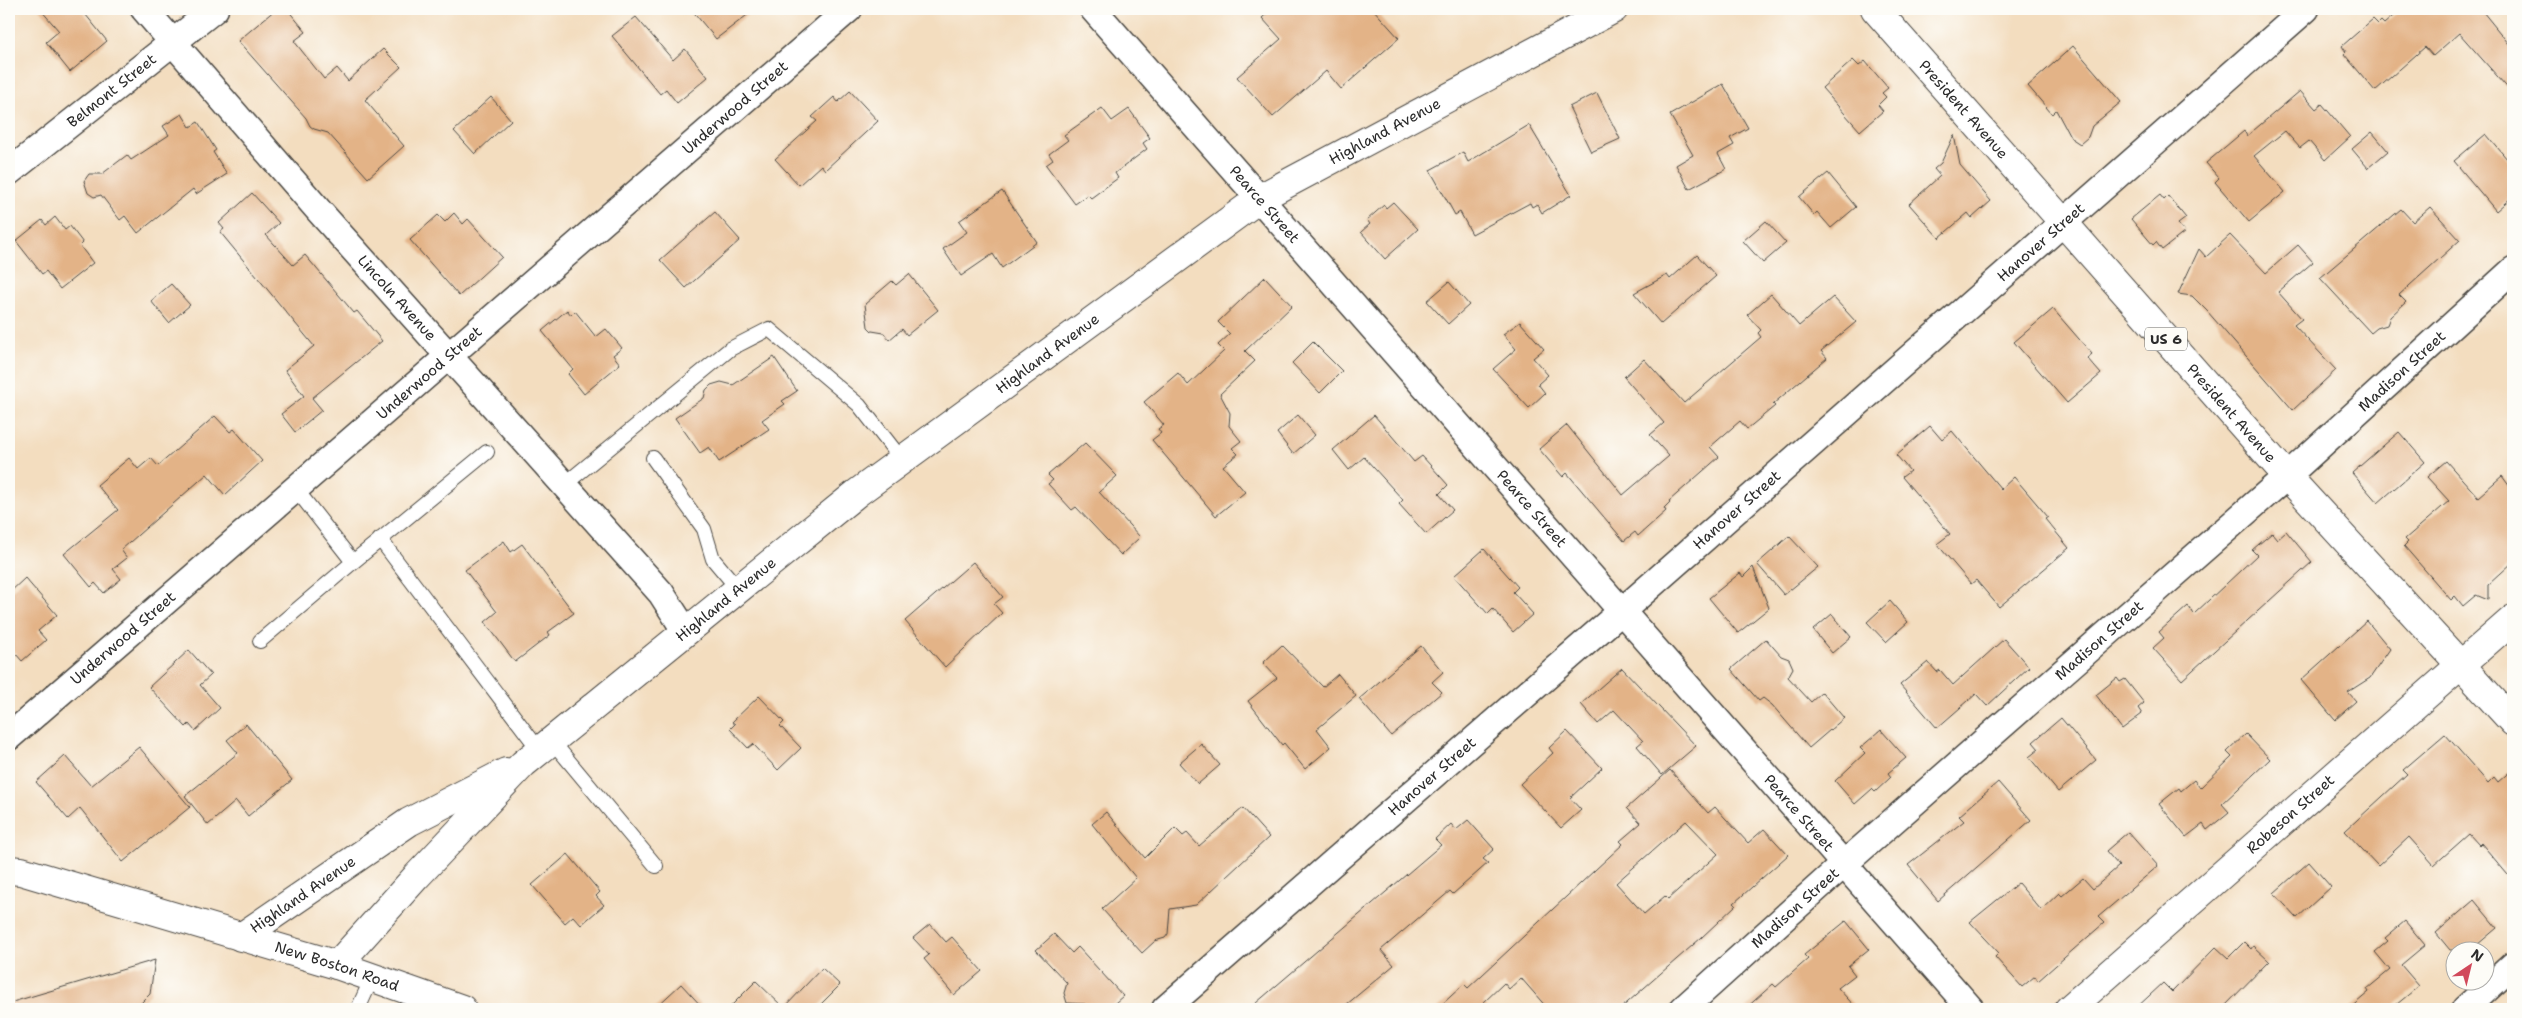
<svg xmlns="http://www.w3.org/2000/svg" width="2522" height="1018" viewBox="0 0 2522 1018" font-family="'Shantell Sans',sans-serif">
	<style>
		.building { fill: #e3b387; fill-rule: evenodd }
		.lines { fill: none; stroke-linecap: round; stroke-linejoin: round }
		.lane-casing { stroke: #494641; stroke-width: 16 }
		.street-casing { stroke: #494641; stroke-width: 29 }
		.secondary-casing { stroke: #494641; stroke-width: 30 }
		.primary-casing { stroke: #494641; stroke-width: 30 }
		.lane { stroke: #fff; stroke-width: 14 }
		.street { stroke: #fff; stroke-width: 26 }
		.secondary { stroke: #fff; stroke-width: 28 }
		.primary { stroke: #fff; stroke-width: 28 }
		.labels { text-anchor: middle; stroke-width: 4; stroke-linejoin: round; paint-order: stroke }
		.shield { fill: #fdfcf7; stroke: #6a6a68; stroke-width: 1 }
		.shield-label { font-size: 14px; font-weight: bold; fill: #2b2b2b }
		.street-label { font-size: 15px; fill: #2b2b2b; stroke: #fdfcf7 }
	</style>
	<rect width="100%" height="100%" fill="#fdfcf7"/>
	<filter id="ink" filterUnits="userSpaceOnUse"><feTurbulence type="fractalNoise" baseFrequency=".02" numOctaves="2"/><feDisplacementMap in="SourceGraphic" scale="10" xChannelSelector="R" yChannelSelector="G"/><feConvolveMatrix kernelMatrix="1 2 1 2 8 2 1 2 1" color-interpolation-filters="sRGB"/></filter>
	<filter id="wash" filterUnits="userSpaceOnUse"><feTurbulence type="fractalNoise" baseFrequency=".0096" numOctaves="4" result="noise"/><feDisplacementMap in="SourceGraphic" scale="20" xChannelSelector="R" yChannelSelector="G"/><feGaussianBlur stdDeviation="1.12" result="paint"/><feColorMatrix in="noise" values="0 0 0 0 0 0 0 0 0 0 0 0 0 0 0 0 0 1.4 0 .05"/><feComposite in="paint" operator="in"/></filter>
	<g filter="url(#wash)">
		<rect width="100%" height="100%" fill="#f3ddbf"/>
		<g id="blocks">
			<path class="building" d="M 40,9 L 81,9 L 107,41 L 70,72 L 46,42 L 59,31 Z
				M 276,9 L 287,9 L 306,32 L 294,41 L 324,79 L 337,68 L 348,81 L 383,49 L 401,67 L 365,100 L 404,146 L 368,178 L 328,133 L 314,129 L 310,126 L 306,118 L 238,41 Z
				M 691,9 L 755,9 L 716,39 Z
				M 1272,9 L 1373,9 L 1399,38 L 1341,89 L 1326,71 L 1273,117 L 1237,77 L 1281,39 L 1262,18 Z
				M 2401,9 L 2487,9 L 2483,12 L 2513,49 L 2513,94 L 2459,33 L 2433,56 L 2425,47 L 2375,91 L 2344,54 L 2346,52 L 2342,46 L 2373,19 L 2378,24 L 2381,21 L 2384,24 Z
				M 636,17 L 673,60 L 685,49 L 708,77 L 677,103 L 666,89 L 660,94 L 612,36 Z
				M 2073,46 L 2121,102 L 2092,126 L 2088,137 L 2080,144 L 2071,138 L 2056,110 L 2052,114 L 2028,86 Z
				M 1853,60 L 1859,66 L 1865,61 L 1888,88 L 1882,93 L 1886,97 L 1878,105 L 1883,111 L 1860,131 L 1822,88 Z
				M 1723,84 L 1748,128 L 1730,138 L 1734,145 L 1718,154 L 1726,169 L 1689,189 L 1676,165 L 1693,155 L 1670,115 Z
				M 850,91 L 878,121 L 825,170 L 821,165 L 799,185 L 775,159 L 817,121 L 812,117 L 834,97 L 838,102 Z
				M 2300,91 L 2316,109 L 2322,104 L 2350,137 L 2325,160 L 2309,141 L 2300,148 L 2285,131 L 2254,156 L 2285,192 L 2249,222 L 2215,182 L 2219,178 L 2206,163 L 2244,131 L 2247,136 Z
				M 1597,93 L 1620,139 L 1591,152 L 1569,107 Z
				M 491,97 L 511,120 L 475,154 L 454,131 Z
				M 1102,108 L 1112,121 L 1129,109 L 1150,138 L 1143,143 L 1147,149 L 1115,173 L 1118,178 L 1091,198 L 1088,195 L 1075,204 L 1046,165 L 1053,160 L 1049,154 L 1068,140 L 1064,135 Z
				M 182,114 L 190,127 L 198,122 L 216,150 L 213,152 L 227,174 L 196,194 L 193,189 L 138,233 L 125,216 L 120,220 L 101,195 L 94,197 L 88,193 L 84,181 L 89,174 L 102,174 L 127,155 L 131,160 L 169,135 L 163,126 Z
				M 1529,125 L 1571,195 L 1542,213 L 1537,204 L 1532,207 L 1530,203 L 1472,234 L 1460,212 L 1455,215 L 1430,170 L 1463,152 L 1468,162 Z
				M 2372,132 L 2388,151 L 2368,168 L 2352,149 Z
				M 2486,134 L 2513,166 L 2513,196 L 2496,211 L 2454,161 Z
				M 1954,135 L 1960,165 L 1991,201 L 1972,218 L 1968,213 L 1939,238 L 1909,204 L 1940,176 L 1934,169 L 1941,163 Z
				M 1828,173 L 1856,207 L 1831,228 L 1817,212 L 1814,215 L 1799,197 Z
				M 1002,191 L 1037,242 L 1002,268 L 993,254 L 961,276 L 943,249 L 967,232 L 959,221 Z
				M 252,193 L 279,223 L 266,235 L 293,265 L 305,255 L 354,313 L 357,311 L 382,341 L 312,398 L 322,410 L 295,432 L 281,414 L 304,396 L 285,370 L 314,346 L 220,232 L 224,229 L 219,223 Z
				M 2160,195 L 2164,200 L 2168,196 L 2186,218 L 2178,224 L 2185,232 L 2162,250 L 2156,242 L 2153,245 L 2131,219 Z
				M 1393,202 L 1418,229 L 1385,259 L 1361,232 L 1370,224 L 1367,220 L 1384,205 L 1386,208 Z
				M 2430,207 L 2460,240 L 2399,295 L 2406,302 L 2390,317 L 2387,325 L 2377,328 L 2371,333 L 2320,278 L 2401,209 L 2413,222 Z
				M 715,212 L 740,240 L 686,288 L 660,260 Z
				M 454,213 L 463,224 L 468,219 L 502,257 L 459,296 L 410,240 L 438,215 L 445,222 Z
				M 55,217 L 65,230 L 70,226 L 83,243 L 80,246 L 93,263 L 60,289 L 46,271 L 42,274 L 16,241 L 42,220 L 46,225 Z
				M 1766,221 L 1786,243 L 1763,263 L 1743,241 Z
				M 2230,235 L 2266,273 L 2298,245 L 2313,262 L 2278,292 L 2302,319 L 2294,325 L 2336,370 L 2293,410 L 2207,311 L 2192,296 L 2178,294 L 2199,249 L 2206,257 Z
				M 1697,255 L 1716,276 L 1661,324 L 1634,293 L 1667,275 L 1670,279 Z
				M 909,274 L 938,310 L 907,335 L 902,329 L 889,340 L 884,333 L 872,331 L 868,327 L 865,304 L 892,281 L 896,285 Z
				M 1265,277 L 1292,306 L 1245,351 L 1255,361 L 1220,394 L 1230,413 L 1229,426 L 1241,441 L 1232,448 L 1238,454 L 1223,466 L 1245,492 L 1216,516 L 1152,440 L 1161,433 L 1158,429 L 1164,425 L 1144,402 L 1178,373 L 1188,385 L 1224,351 L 1218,345 L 1230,334 L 1218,322 Z
				M 1449,282 L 1469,305 L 1448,324 L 1427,301 Z
				M 171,284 L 190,305 L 169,323 L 151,301 Z
				M 1771,294 L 1799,326 L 1833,297 L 1856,322 L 1821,351 L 1827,358 L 1773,404 L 1775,406 L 1747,429 L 1740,421 L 1710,447 L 1719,457 L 1669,501 L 1670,502 L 1664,508 L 1666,511 L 1638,536 L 1635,532 L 1624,541 L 1567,473 L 1563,477 L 1539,449 L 1567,425 L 1623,495 L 1669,456 L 1650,435 L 1664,423 L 1624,377 L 1644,359 L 1684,403 L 1761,337 L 1758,333 L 1761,330 L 1747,315 Z
				M 2053,309 L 2092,354 L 2087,358 L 2101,374 L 2067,403 L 2014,342 Z
				M 567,310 L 571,315 L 575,311 L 596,337 L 606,329 L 622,348 L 613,355 L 620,364 L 584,394 L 568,374 L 573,369 L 542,331 Z
				M 1520,322 L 1544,349 L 1533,358 L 1548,375 L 1538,384 L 1545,393 L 1529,408 L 1493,369 L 1516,349 L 1503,334 Z
				M 1313,342 L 1342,371 L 1320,393 L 1292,363 Z
				M 774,357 L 797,391 L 782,401 L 785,404 L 762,420 L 769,429 L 719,462 L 709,447 L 700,453 L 675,418 L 704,398 L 706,390 L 711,385 L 721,382 L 733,385 Z
				M 1298,415 L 1315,435 L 1293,454 L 1277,433 Z
				M 1374,415 L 1414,462 L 1422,456 L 1448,485 L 1439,494 L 1453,510 L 1426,534 L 1399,504 L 1403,500 L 1364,457 L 1349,470 L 1333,450 Z
				M 215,416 L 230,432 L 234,429 L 262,461 L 225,495 L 207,474 L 121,550 L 127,558 L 113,569 L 121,579 L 104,593 L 95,583 L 91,587 L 64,554 L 118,510 L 97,485 L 129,458 L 138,469 L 151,458 L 158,466 Z
				M 1930,426 L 1942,440 L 1952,431 L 2001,489 L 2014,477 L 2048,517 L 2045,519 L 2069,548 L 1999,607 L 1976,580 L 1971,584 L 1937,544 L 1950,534 L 1902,477 L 1910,471 L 1896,455 Z
				M 2399,432 L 2425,462 L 2378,503 L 2352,473 Z
				M 1085,443 L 1117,476 L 1099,492 L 1140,537 L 1121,555 L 1076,507 L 1072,510 L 1048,484 L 1053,480 L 1048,475 Z
				M 2446,461 L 2478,497 L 2502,476 L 2513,491 L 2513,562 L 2488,585 L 2488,600 L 2476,595 L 2463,606 L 2455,596 L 2451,600 L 2404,546 L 2408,542 L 2405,539 L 2449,501 L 2427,477 Z
				M 2286,531 L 2312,562 L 2182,680 L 2153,648 L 2164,638 L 2159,632 L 2188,606 L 2194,614 L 2257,555 L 2252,550 L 2272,533 L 2277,539 Z
				M 1789,536 L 1818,567 L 1784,595 L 1757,564 Z
				M 504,541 L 511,552 L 522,544 L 574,613 L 548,632 L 550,635 L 515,662 L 485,622 L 497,612 L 465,570 Z
				M 1484,549 L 1518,587 L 1513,592 L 1533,614 L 1513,632 L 1493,609 L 1488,614 L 1454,576 Z
				M 973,562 L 1003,597 L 994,604 L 1002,613 L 945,667 L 905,621 Z
				M 1753,567 L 1769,608 L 1738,633 L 1709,598 L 1740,573 L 1743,577 Z
				M 25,578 L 57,615 L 38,631 L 46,640 L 22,661 L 9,646 L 9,593 Z
				M 1890,601 L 1908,622 L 1886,642 L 1867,622 Z
				M 1832,614 L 1851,637 L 1832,653 L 1813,630 Z
				M 2367,621 L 2390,649 L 2370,678 L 2348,692 L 2356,701 L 2335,720 L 2301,680 Z
				M 1766,639 L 1781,656 L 1789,659 L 1793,668 L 1788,677 L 1811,702 L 1822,692 L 1844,718 L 1809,748 L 1772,705 L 1763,698 L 1759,701 L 1731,669 Z
				M 2004,639 L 2029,667 L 1987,706 L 1976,694 L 1937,728 L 1900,685 L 1928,662 L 1937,672 L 1940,670 L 1953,685 Z
				M 1282,645 L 1323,687 L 1338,674 L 1356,696 L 1317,729 L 1331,747 L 1305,769 L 1284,743 L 1282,745 L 1248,701 L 1277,678 L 1263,663 Z
				M 1421,646 L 1443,672 L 1432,682 L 1442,692 L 1391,736 L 1359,699 Z
				M 189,650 L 211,675 L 200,685 L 220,708 L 195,731 L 189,724 L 186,727 L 149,687 Z
				M 1622,668 L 1696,746 L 1662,775 L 1637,746 L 1643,741 L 1614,710 L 1598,724 L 1581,704 Z
				M 2117,678 L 2120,682 L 2125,679 L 2144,703 L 2138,708 L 2142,714 L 2122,729 L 2096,695 Z
				M 759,696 L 784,722 L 780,726 L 801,748 L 778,770 L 753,744 L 748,748 L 730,729 L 735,724 L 732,722 Z
				M 2061,718 L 2096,760 L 2058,792 L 2029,757 L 2039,749 L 2033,742 Z
				M 246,724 L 292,780 L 248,816 L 236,801 L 208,825 L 185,796 L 238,753 L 227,740 Z
				M 1881,730 L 1906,758 L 1888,773 L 1891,777 L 1875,792 L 1872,789 L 1855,804 L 1835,781 L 1865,753 L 1860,748 Z
				M 1567,731 L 1602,768 L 1570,798 L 1581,810 L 1561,828 L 1520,784 L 1553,753 L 1549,748 Z
				M 2246,734 L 2270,759 L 2222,804 L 2229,812 L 2207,830 L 2203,824 L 2186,837 L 2159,804 L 2179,788 L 2181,791 L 2194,780 L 2200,788 L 2232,757 L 2227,752 Z
				M 2445,734 L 2488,783 L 2494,777 L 2498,782 L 2513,769 L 2513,881 L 2481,843 L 2479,845 L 2469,834 L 2434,865 L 2409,837 L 2378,866 L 2345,831 L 2407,774 L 2403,770 Z
				M 1201,744 L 1220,765 L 1198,784 L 1179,763 Z
				M 139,747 L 190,807 L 123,862 L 80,808 L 68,819 L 36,782 L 65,756 L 91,786 Z
				M 1670,770 L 1708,813 L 1715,807 L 1748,843 L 1764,829 L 1788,855 L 1734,903 L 1736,905 L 1701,938 L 1620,1009 L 1548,1009 L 1521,978 L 1509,989 L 1504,983 L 1483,1003 L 1488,1009 L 1437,1009 L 1464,984 L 1468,988 L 1623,844 L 1620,841 L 1641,823 L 1627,808 ZM 1686,821 L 1718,854 L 1668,899 L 1665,896 L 1644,914 L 1616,883 Z
				M 1998,782 L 2031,820 L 1938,901 L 1908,865 L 1964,821 L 1959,816 Z
				M 1243,808 L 1269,837 L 1196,905 L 1170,909 L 1168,934 L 1165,938 L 1155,941 L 1142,953 L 1102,909 L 1136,878 L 1092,824 L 1106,812 L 1145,858 L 1175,828 L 1183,836 L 1187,833 L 1199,846 Z
				M 1468,820 L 1494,849 L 1483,859 L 1488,863 L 1453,894 L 1450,891 L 1381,950 L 1394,965 L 1341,1009 L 1249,1009 L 1441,845 L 1435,839 L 1451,824 L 1456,830 Z
				M 2128,832 L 2158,866 L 2098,917 L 2104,923 L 2073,950 L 2038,981 L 2035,976 L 2022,987 L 1995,957 L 1999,953 L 1970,922 L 2018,883 L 2041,910 L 2059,893 L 2062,896 L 2083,878 L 2093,889 L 2119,866 L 2106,851 Z
				M 568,854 L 600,892 L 596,896 L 604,905 L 581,925 L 573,916 L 565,923 L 532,885 Z
				M 2309,862 L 2331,887 L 2297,918 L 2274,893 Z
				M 2474,900 L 2497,928 L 2471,950 L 2450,950 L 2436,933 Z
				M 1846,921 L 1869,949 L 1848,966 L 1855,975 L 1838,988 L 1857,1009 L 1745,1009 L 1773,984 L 1776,987 L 1808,959 L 1804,955 Z
				M 2405,921 L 2425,945 L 2401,965 L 2419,986 L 2391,1009 L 2349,1009 L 2369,992 L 2367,989 L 2390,970 L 2375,952 L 2388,941 L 2385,938 Z
				M 930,924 L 946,942 L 952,937 L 982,971 L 954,995 L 924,959 L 929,955 L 913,938 Z
				M 1054,934 L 1072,953 L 1078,947 L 1123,996 L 1108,1009 L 1090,1009 L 1085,1004 L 1067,1003 L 1064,993 L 1067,983 L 1036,950 Z
				M 2244,942 L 2251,949 L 2253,946 L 2269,961 L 2222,1009 L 2135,1009 L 2163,983 L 2172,992 L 2216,947 L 2228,958 Z
				M 155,960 L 150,994 L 135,1009 L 9,1009 L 9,1003 Z
				M 822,968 L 840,985 L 816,1009 L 728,1009 L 756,981 L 784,1008 Z
				M 681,984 L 704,1009 L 654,1009 Z"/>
		</g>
	</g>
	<g filter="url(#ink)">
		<use href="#blocks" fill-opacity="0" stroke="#494641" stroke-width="1"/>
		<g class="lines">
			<defs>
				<path id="lane" d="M 653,458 L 704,529 L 713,559 L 739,590
					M 564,485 L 730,349 L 769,329 L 859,405 L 902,460
					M 380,539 L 540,751
					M 353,562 L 487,452
					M 260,641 L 353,562 L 295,488
					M 552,741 L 656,866
					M 358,1009 L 372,978"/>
				<g id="street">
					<path id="s1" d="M 144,9 L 320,212 L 661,593 L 686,632"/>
					<path id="s2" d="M 1093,9 L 1971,1009"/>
					<path id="s3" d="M 9,172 L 215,9"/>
					<path id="s4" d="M 9,737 L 849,9"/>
					<path id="s5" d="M 1165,1009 L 1623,610 L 2306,9"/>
					<path id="s6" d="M 1683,1009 L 1844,864 L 2287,476 L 2513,270"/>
					<path d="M 2465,1009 L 2513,965"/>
				</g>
				<g id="secondary">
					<path id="s7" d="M 9,870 L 21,871 L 337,965 L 462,1009"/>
					<path id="s8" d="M 241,937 L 409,822 L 506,772"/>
					<path id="s9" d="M 337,965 L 416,877 L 523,764 L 857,493 L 1260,198 L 1614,9"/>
					<path id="s10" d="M 2069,1009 L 2513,619"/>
				</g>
				<g id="primary">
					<path id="s11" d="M 1875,9 L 2287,476 L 2513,722"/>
				</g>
			</defs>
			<use href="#lane" class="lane-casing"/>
			<use href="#street" class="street-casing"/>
			<use href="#secondary" class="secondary-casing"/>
			<use href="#primary" class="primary-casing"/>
			<use href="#lane" class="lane"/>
			<use href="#street" class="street"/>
			<use href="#secondary" class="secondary"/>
			<use href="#primary" class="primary"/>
		</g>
	</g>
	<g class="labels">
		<rect class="shield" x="2145" y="327.5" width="42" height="23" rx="4"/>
		<g class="shield-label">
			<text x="2166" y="344">US 6</text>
		</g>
		<g class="street-label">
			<text dy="5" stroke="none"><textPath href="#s3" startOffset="131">Belmont Street</textPath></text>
			<text dy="5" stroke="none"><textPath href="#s4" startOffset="961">Underwood Street</textPath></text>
			<text dy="5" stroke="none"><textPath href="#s11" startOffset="134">President Avenue</textPath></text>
			<text dy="5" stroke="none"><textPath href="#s9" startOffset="1345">Highland Avenue</textPath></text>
			<text dy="5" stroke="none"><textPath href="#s2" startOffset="260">Pearce Street</textPath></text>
			<text dy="5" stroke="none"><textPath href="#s5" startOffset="1164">Hanover Street</textPath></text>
			<text dy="5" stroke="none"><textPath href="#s1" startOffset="384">Lincoln Avenue</textPath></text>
			<text dy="5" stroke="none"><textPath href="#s9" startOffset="940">Highland Avenue</textPath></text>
			<text dy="5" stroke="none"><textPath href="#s6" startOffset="961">Madison Street</textPath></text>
			<text dy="5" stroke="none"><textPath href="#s4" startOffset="556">Underwood Street</textPath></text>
			<text dy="5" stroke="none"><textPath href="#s11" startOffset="539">President Avenue</textPath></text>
			<text dy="5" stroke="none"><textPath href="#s2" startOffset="665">Pearce Street</textPath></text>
			<text dy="5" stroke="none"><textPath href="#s5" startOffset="759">Hanover Street</textPath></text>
			<text dy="5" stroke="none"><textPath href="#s9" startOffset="535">Highland Avenue</textPath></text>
			<text dy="5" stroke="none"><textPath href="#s4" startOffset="151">Underwood Street</textPath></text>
			<text dy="5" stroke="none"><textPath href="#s6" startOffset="556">Madison Street</textPath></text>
			<text dy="5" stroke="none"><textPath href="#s5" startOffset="354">Hanover Street</textPath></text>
			<text dy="5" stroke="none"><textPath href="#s2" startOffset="1070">Pearce Street</textPath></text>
			<text dy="5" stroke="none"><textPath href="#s10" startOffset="295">Robeson Street</textPath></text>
			<text dy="5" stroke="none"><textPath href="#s8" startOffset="75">Highland Avenue</textPath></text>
			<text dy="5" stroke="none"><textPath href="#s6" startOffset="151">Madison Street</textPath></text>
			<text dy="5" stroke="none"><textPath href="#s7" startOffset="342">New Boston Road</textPath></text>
		</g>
	</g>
	<rect width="2522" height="1018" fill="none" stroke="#fdfcf7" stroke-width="30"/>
	<g transform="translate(2470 966) rotate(35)"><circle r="24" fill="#fdfcf7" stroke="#a9a8a5"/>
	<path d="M0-4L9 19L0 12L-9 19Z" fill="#d1495b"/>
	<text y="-8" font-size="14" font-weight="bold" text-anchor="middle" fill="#2b2b2b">N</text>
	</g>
</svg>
